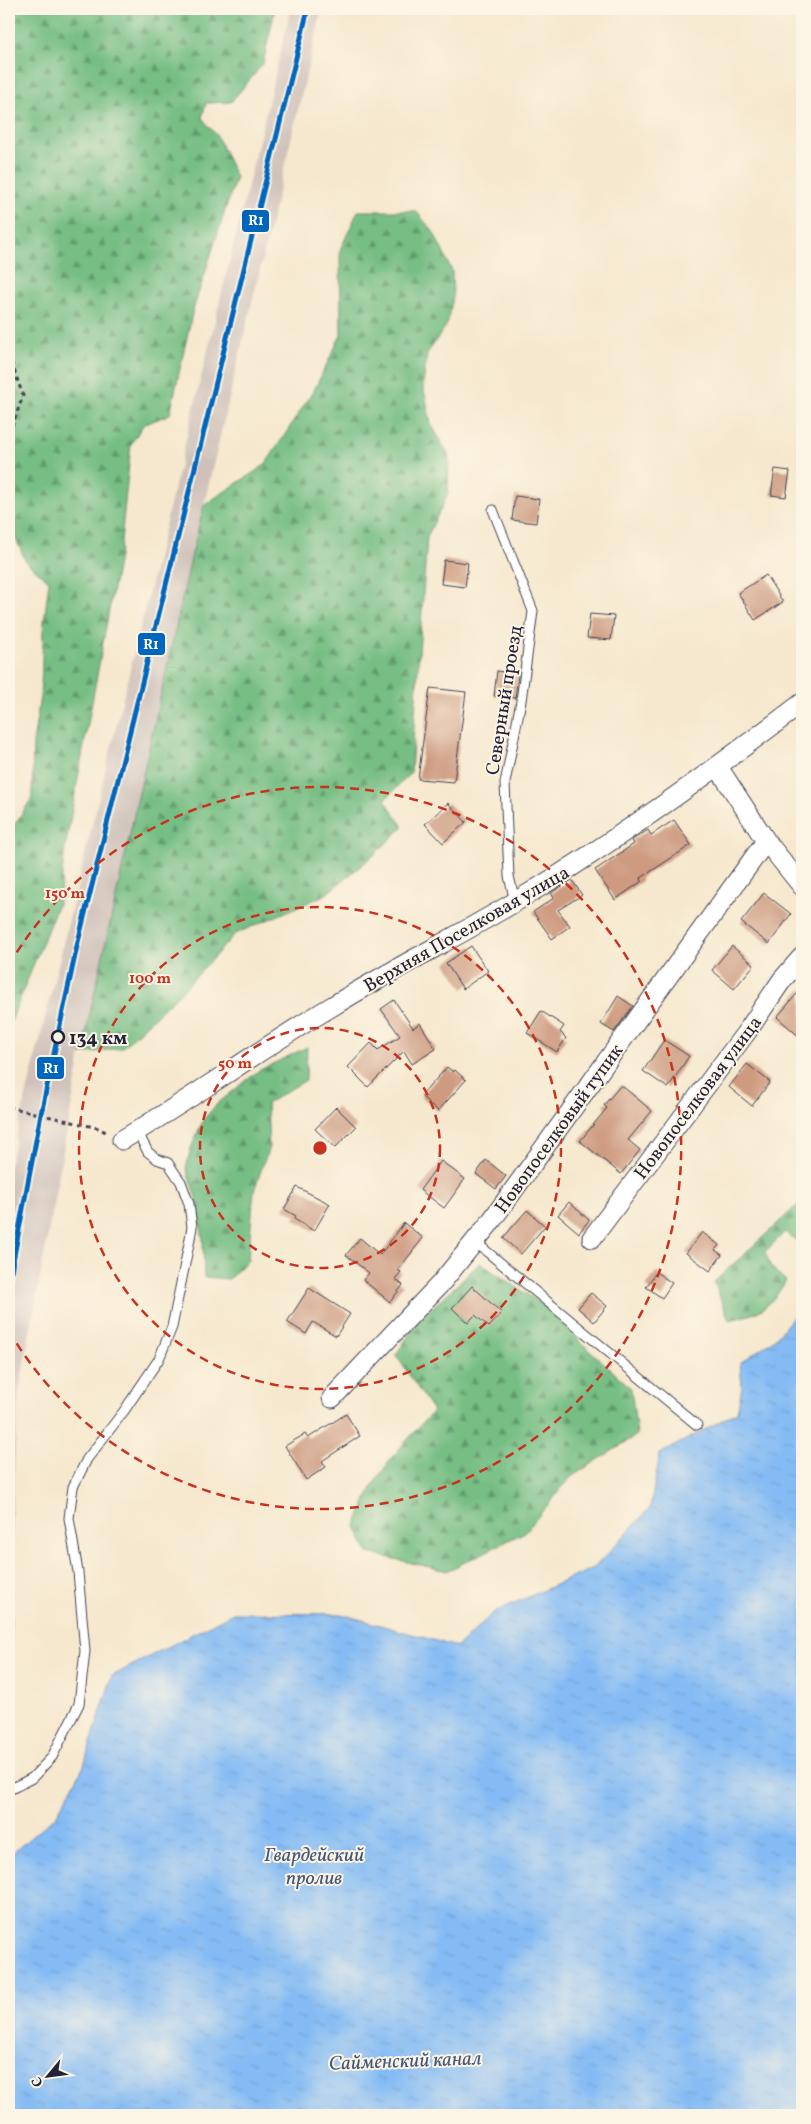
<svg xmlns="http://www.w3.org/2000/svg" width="811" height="2124" viewBox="0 0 811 2124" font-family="Vollkorn,serif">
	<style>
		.industrial { fill: #cfc1ba }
		.forest { fill: url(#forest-firs); stroke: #4c7060 }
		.water { fill: url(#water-ripples); stroke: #536e98 }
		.building { fill: #ce9b81 }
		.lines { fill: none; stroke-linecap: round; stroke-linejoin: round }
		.service-casing { stroke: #424051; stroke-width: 11 }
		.minor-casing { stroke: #424051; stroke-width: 21 }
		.path { stroke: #424051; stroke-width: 3; stroke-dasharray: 4 4; stroke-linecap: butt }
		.service { stroke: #fff; stroke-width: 9 }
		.minor { stroke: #fff; stroke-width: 19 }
		.rail-1-casing { stroke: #fcf5e5; stroke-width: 9 }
		.rail-1 { stroke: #0065bd; stroke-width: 5 }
		.ring { fill: none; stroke: #c8321e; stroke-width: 2.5; stroke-dasharray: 9 6 }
		.stop-dot { fill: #fcf5e5; stroke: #22223b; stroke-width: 2.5 }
		.labels { text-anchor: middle; stroke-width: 4; stroke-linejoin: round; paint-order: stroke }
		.street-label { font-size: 19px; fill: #22223b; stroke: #fcf5e5 }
		.stop-label { font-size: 19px; font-weight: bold; fill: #22223b; stroke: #fcf5e5; text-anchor: start }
		.water-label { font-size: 20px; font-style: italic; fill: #44587c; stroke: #fcf5e5 }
		.centre { fill: #c8321e; stroke: #fcf5e5; stroke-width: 2.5 }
		.ring-label { font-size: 15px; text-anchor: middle; font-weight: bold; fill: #c8321e; stroke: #fcf5e5; stroke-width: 4; stroke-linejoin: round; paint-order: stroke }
		.line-badge { stroke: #fcf5e5; stroke-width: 2 }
		.badge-label { font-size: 14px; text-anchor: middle; font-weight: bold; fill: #fff }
	</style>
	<defs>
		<pattern id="forest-firs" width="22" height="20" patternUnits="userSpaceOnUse" patternTransform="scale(1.25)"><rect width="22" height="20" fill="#76be84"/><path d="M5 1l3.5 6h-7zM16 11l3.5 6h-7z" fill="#609a6d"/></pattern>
		<pattern id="water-ripples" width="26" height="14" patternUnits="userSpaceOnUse" patternTransform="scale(1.25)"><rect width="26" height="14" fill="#84bbf4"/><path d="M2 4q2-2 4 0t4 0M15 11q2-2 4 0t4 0" fill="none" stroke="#72a0d2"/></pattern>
	</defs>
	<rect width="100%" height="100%" fill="#fcf5e5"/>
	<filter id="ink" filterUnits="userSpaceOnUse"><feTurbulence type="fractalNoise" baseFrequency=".02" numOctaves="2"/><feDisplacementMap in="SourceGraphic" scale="10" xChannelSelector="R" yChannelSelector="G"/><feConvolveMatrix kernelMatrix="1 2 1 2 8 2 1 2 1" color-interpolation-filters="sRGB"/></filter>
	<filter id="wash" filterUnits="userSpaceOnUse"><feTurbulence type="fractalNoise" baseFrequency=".0096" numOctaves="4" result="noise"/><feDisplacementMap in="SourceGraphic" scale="20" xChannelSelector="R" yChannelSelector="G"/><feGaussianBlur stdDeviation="1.12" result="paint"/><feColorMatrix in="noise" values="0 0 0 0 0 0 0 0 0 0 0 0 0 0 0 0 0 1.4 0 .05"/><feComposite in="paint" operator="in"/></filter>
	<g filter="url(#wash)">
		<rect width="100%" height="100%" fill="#f6e8ce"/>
		<path class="industrial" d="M 291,9 L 322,9 L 192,554 L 81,1054 L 18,1397 L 12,1505 L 12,1748 L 9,1748 L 9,1166 Z"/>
		<path class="forest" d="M 9,9 L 275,9 L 263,64 L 231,102 L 206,103 L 202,118 L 217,136 L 236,177 L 193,310 L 170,414 L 143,425 L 131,444 L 120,551 L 65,848 L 59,901 L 9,1026 L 9,833 L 32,798 L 33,743 L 41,690 L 43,630 L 49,581 L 26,562 L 9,523 Z
			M 358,211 L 416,211 L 434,233 L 452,271 L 453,297 L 447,324 L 427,354 L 423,385 L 431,424 L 449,456 L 448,494 L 427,537 L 411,772 L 385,800 L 403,827 L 374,855 L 325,895 L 235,934 L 190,983 L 122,1048 L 81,1054 L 192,554 L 204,505 L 265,465 L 314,390 L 341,335 L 340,250 Z
			M 307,1047 L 306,1080 L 267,1103 L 269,1147 L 254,1191 L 248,1260 L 229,1279 L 204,1277 L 203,1240 L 197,1201 L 186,1168 L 191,1148 L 203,1120 L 217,1104 L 258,1071 Z
			M 802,1201 L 802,1245 L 785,1232 L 765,1252 L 771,1267 L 786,1281 C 768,1309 762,1313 729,1320 L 714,1282 Z
			M 480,1263 L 549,1309 L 584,1345 L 631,1388 L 637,1435 L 571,1477 L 525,1532 L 447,1571 L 368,1553 L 356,1526 L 373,1485 L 393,1456 L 433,1411 L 396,1355 L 417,1322 Z"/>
		<path class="water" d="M 802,1306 L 802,2115 L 9,2115 L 9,1856 L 56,1816 L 83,1768 L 112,1676 L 233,1613 L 341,1614 L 457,1647 L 494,1612 L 594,1568 L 650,1508 L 660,1454 L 737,1412 L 742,1387 L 740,1363 L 776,1338 Z"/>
		<g id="blocks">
			<path class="building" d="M 775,469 L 790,471 L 786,497 L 771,495 Z
				M 515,496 L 539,499 L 536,523 L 512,520 Z
				M 444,560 L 468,563 L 465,587 L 441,584 Z
				M 766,575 L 783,602 L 755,620 L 738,593 Z
				M 590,614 L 614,616 L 611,640 L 587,638 Z
				M 497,671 L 518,674 L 515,698 L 494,696 Z
				M 430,688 L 466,692 L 454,782 L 418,779 Z
				M 448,803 L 466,822 L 443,843 L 425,824 Z
				M 674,820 L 691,845 L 641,878 L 642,881 L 615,900 L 595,870 L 634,844 L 632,840 L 648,830 L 651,835 Z
				M 572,880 L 582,895 L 558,910 L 570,926 L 552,939 L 533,912 L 554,898 L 551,893 Z
				M 764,893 L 791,914 L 769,944 L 741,922 Z
				M 471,946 L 488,971 L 463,989 L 446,963 Z
				M 732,946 L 754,965 L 734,989 L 712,970 Z
				M 802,988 L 802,1039 L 777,1017 Z
				M 618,996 L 633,1006 L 614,1032 L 601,1024 Z
				M 394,1000 L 413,1028 L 420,1023 L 436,1049 L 412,1064 L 404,1051 L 368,1087 L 348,1067 L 371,1043 L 378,1050 L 400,1036 L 381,1009 Z
				M 541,1011 L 564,1026 L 560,1032 L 566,1038 L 557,1052 L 527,1033 Z
				M 664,1040 L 689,1056 L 668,1088 L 643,1071 Z
				M 747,1064 L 770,1082 L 752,1106 L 729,1087 Z
				M 447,1067 L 453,1072 L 455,1070 L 466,1080 L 438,1111 L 421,1096 Z
				M 621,1085 L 652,1111 L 628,1140 L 640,1150 L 621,1174 L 580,1141 L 607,1108 L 604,1105 Z
				M 336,1107 L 356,1127 L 335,1148 L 315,1129 Z
				M 486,1160 L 506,1176 L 496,1189 L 476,1174 Z
				M 441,1161 L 465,1179 L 444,1208 L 420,1190 Z
				M 297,1187 L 330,1204 L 314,1231 L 294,1219 L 296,1216 L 284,1209 Z
				M 569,1202 L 589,1220 L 579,1233 L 558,1215 Z
				M 527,1210 L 545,1226 L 521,1254 L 503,1238 Z
				M 404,1223 L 423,1238 L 398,1270 L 401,1272 L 395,1279 L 403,1285 L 390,1302 L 363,1280 L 369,1273 L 346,1255 L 360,1238 L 380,1255 Z
				M 702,1232 L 719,1245 L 715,1250 L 722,1255 L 710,1271 L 686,1253 Z
				M 656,1272 L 672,1283 L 662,1298 L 646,1287 Z
				M 472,1286 L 502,1313 L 489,1327 L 475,1315 L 468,1323 L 452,1308 Z
				M 309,1288 L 350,1314 L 336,1336 L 313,1322 L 306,1334 L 287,1322 Z
				M 591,1293 L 607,1306 L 594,1322 L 578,1308 Z
				M 346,1414 L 360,1436 L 322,1461 L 326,1467 L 306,1480 L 285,1446 L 305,1434 L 308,1438 Z"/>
		</g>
	</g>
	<g filter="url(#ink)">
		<use href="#blocks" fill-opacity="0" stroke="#424051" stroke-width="1"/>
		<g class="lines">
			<defs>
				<path id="service" d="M 493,510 L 533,611 L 521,701 L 505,783 L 509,876 L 515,902
					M 474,1241 L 697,1425
					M 9,1790 L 32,1778 L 52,1757 L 79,1704 L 85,1651 L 78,1572 L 69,1518 L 73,1487 L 87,1459 L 124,1411 L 159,1359 L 172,1327 L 189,1244 L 192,1227 L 189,1204 L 181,1182 L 168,1163 L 157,1159 L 148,1152 L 142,1141 L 139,1130"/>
				<path id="minor" d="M 718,767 L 766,841 L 802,886
					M 122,1140 C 193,1098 260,1049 331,1007 C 392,970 454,938 515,902 C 615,842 709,774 802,703
					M 592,1238 L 748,1030 L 782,980 L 802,957
					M 332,1398 L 441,1283 L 489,1224 L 766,841"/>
			</defs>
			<use href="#service" class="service-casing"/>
			<use href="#minor" class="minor-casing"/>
			<path class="path" d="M 9,173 L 11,187 L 9,232
				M 9,355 L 23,396 L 12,426 L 9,426
				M 9,1107 L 98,1128 L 108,1133"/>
			<use href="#service" class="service"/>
			<use href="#minor" class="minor"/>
			<defs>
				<path id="rail-1" d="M 9,1282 L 41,1114 L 77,946 L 308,9"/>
			</defs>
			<use href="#rail-1" class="rail-1-casing"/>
			<use href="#rail-1" class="rail-1"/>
		</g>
	</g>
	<g class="ring">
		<circle cx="320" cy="1148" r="120"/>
		<circle cx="320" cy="1148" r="241"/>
		<path d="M9 965A361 361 0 1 1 9 1331"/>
	</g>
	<circle class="stop-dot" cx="58" cy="1037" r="6"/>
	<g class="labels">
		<g class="street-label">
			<text transform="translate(503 700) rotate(-81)" y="7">Северный проезд</text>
			<text transform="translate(466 928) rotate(-30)" y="7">Верхняя Поселковая улица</text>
			<text transform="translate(697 1097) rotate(-53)" y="7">Новопоселковая улица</text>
			<text transform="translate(558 1128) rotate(-54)" y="7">Новопоселковый тупик</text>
		</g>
		<g class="stop-label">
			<text x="69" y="1044">134 км</text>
		</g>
		<g class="water-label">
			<text x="314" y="1861">Гвардейский<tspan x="314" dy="23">пролив</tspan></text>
			<text transform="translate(405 2060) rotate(-2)" y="7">Сайменский канал</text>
		</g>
	</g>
	<circle cx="320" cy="1148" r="8" class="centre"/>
	<g class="ring-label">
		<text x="65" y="898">150 m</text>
		<text x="150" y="983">100 m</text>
		<text x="235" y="1068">50 m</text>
	</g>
	<g class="line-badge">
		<rect x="241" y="209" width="29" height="24" rx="5" fill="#0065bd"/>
		<rect x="137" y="632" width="29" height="24" rx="5" fill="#0065bd"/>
		<rect x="36" y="1056" width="29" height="24" rx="5" fill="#0065bd"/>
	</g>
	<g class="badge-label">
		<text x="256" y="225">R1</text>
		<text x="151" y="649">R1</text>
		<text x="51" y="1073">R1</text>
	</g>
	<rect width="811" height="2124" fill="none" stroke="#fcf5e5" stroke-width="30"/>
	<g transform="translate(48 2076) rotate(241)" stroke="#fcf5e5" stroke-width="4" paint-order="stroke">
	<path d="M0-4L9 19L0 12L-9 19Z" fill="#22223b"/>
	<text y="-8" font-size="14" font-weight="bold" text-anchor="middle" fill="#22223b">С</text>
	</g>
</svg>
